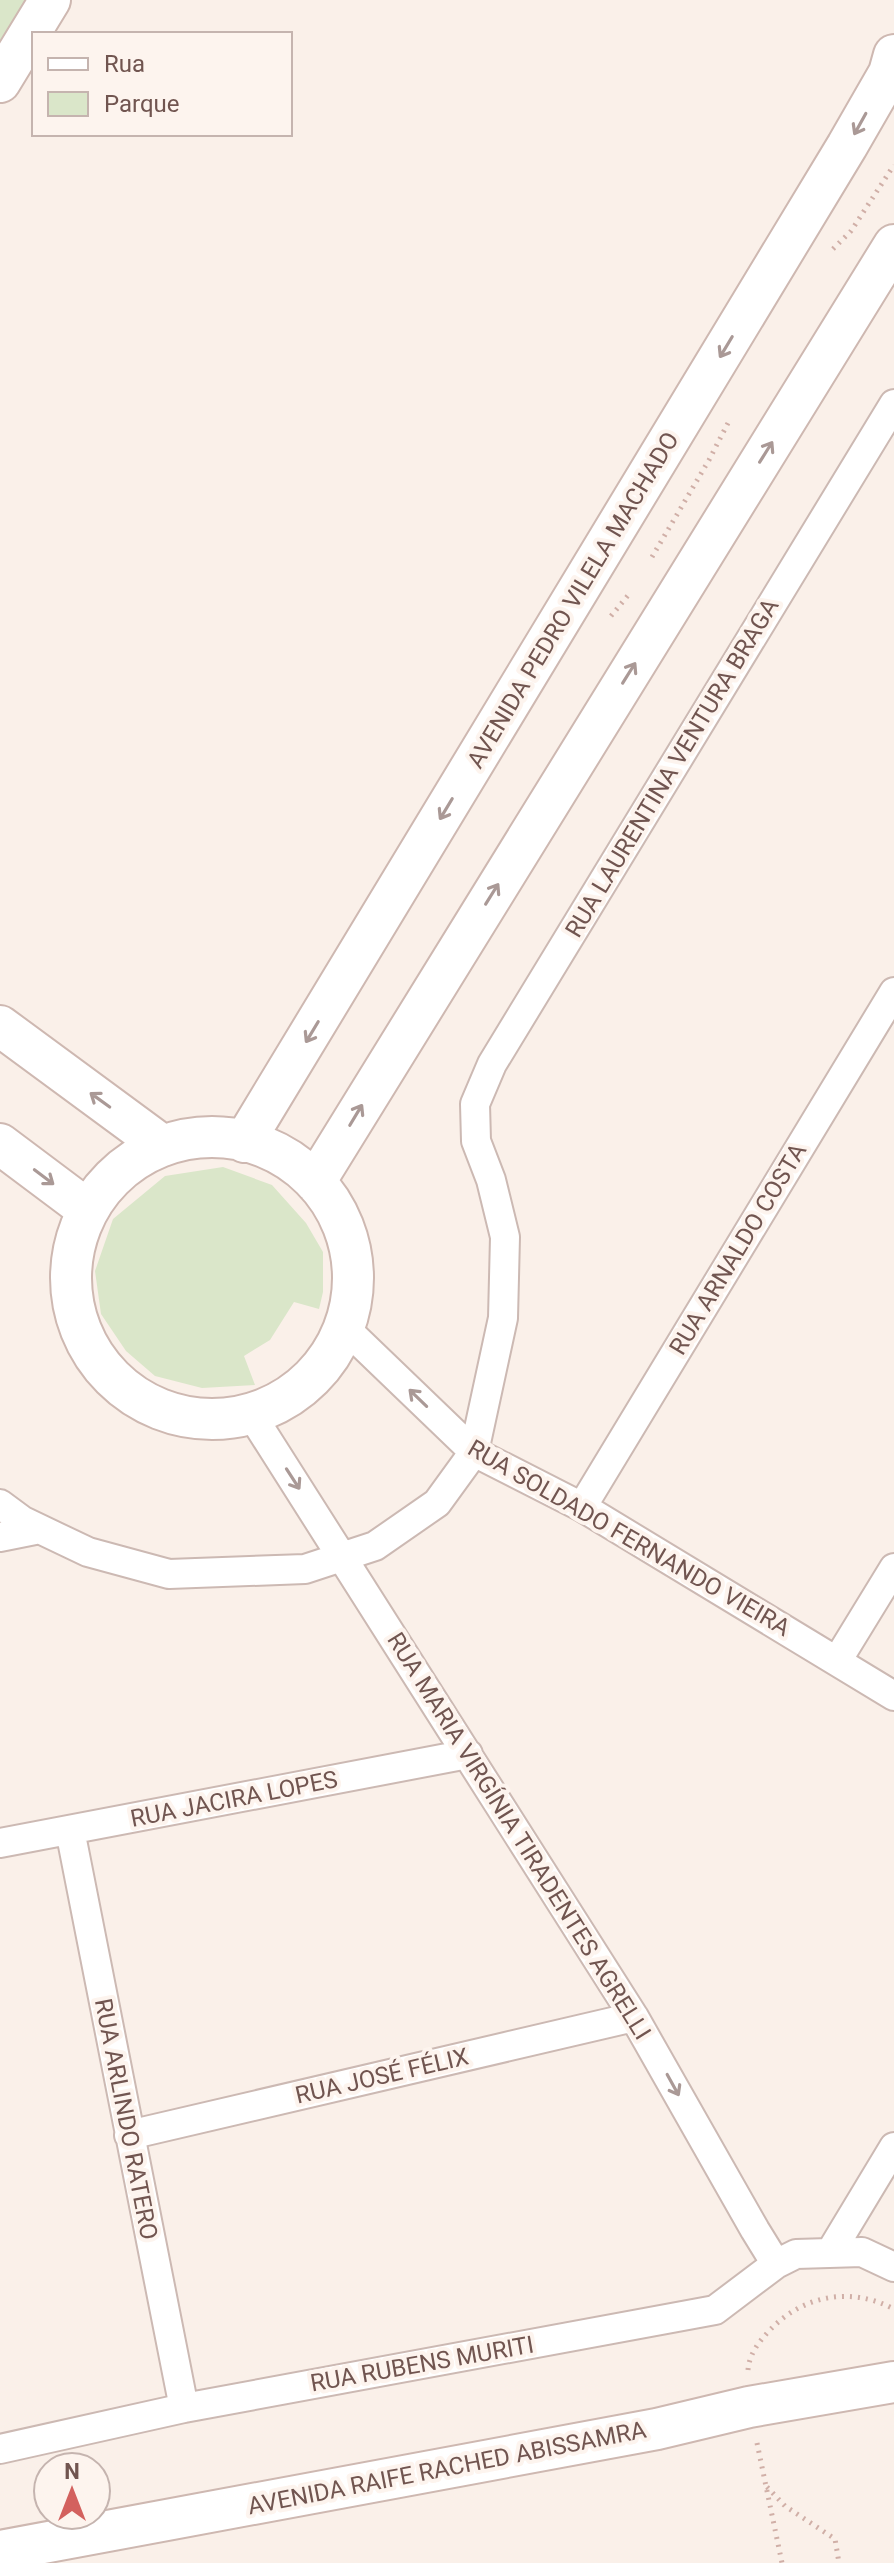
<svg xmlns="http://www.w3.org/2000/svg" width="894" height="2563" viewBox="0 0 894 2563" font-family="Roboto,sans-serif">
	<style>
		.green { fill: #dae6c9 }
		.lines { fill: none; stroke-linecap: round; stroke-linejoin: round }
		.street-casing { stroke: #ccb9b3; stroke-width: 32 }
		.secondary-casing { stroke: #ceb8b1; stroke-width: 44 }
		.path { stroke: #d0afa7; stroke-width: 5; stroke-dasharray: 2 6; stroke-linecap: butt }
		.street { stroke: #fff; stroke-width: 28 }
		.secondary { stroke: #fff; stroke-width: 40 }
		.oneway { stroke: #aa9996 }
		.labels { text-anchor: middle; stroke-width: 8; stroke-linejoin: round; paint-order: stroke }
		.street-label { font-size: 24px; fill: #715550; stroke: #fdf4ee }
	</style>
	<rect width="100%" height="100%" fill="#faf0e9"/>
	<path class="green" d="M 0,0 L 30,0 L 0,49 Z
		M 223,1167 L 272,1185 L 306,1223 L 323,1252 L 323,1292 L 319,1309 L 294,1302 L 270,1340 L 244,1356 L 255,1385 L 202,1388 L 155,1376 L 126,1351 L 101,1314 L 95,1271 L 113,1219 L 165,1176 Z"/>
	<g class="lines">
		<defs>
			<path id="street" d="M 345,1328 L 474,1452 L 582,1507 L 894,1696
				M 251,1414 L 634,2017 L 755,2230 L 776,2264
				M 0,1504 L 23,1521 L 88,1552 L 169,1574 L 305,1569 L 375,1546 L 437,1503 L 474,1452 L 503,1318 L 505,1237 L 491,1180 L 476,1141 L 475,1104 L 492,1064 L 894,404
				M 582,1507 L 894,992
				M 0,1537 L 40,1529
				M 837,1661 L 894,1568
				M 70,1830 L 184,2408
				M 0,1843 L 468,1754
				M 129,2135 L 634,2017
				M 830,2253 L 894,2147
				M 0,2449 L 184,2408 L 715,2310 L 776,2264 L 796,2254 L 862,2252 L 894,2267"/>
			<path id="secondary" d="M 0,82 L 50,0
				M 0,1026 L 163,1146
				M71 1278a141 141 0 1 1 282 0a141 141 0 1 1-282 0Z
				M 244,1142 L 847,146 L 889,73 L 894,55
				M 0,1144 L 88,1210
				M 315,1182 L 894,245
				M 0,2551 L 657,2429 L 749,2407 L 894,2382"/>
		</defs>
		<use href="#street" class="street-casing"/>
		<use href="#secondary" class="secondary-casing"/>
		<path class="path" d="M 833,249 L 851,231 L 894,165
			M 652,557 L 709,460 L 728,423
			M 611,616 L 630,593
			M 748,2370 C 749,2355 758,2343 768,2332 C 802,2295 850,2286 894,2309
			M 757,2443 L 782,2563
			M 767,2487 L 785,2506 L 835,2539 L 839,2563"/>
		<use href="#street" class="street"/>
		<use href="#secondary" class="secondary"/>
	</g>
	<defs><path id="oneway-shaft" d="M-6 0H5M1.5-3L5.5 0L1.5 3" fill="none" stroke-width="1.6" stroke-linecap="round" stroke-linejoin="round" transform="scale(2)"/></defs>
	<g class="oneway">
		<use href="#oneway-shaft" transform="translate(860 124) rotate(119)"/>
		<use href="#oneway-shaft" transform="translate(726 347) rotate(121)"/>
		<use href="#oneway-shaft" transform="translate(766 452) rotate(-58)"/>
		<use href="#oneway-shaft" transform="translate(629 673) rotate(-58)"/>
		<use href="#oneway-shaft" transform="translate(446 809) rotate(121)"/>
		<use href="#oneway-shaft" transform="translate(492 894) rotate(-58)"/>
		<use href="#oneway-shaft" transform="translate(312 1032) rotate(121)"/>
		<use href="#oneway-shaft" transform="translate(100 1100) rotate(-144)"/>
		<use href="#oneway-shaft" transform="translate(356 1115) rotate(-59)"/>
		<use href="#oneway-shaft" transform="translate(44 1177) rotate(37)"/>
		<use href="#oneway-shaft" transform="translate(418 1398) rotate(-136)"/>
		<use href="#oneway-shaft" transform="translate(293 1479) rotate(57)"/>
		<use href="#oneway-shaft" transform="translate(673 2085) rotate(61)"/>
	</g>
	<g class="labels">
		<g class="street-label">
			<text transform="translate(573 600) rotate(-59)" y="8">AVENIDA PEDRO VILELA MACHADO</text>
			<text transform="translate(672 768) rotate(-59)" y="8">RUA LAURENTINA VENTURA BRAGA</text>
			<text transform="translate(738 1249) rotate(-59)" y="8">RUA ARNALDO COSTA</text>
			<text transform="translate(629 1538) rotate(30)" y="8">RUA SOLDADO FERNANDO VIEIRA</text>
			<text transform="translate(234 1799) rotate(-11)" y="8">RUA JACIRA LOPES</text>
			<text transform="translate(519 1836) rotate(58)" y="8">RUA MARIA VIRGÍNIA TIRADENTES AGRELLI</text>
			<text transform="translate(382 2076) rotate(-13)" y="8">RUA JOSÉ FÉLIX</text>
			<text transform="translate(126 2119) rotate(79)" y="8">RUA ARLINDO RATERO</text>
			<text transform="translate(422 2364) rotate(-10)" y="8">RUA RUBENS MURITI</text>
			<text transform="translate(447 2468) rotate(-11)" y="8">AVENIDA RAIFE RACHED ABISSAMRA</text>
		</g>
	</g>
	<rect x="32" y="32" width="260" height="104" fill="#fdf4ee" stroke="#c5b4af" stroke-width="2"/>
	<rect x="48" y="58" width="40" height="12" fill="#ffffff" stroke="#c5b4af" stroke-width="2"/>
	<text x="104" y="72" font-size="24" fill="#715550">Rua</text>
	<rect x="48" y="92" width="40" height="24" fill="#dae6c9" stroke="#c5b4af" stroke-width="2"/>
	<text x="104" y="112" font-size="24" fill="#715550">Parque</text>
	<g transform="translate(72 2491)"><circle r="38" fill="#fdf4ee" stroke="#c5b4af" stroke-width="2"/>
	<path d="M0-6L14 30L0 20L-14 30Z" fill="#d3615e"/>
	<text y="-12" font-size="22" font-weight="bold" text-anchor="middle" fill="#715550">N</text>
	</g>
</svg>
